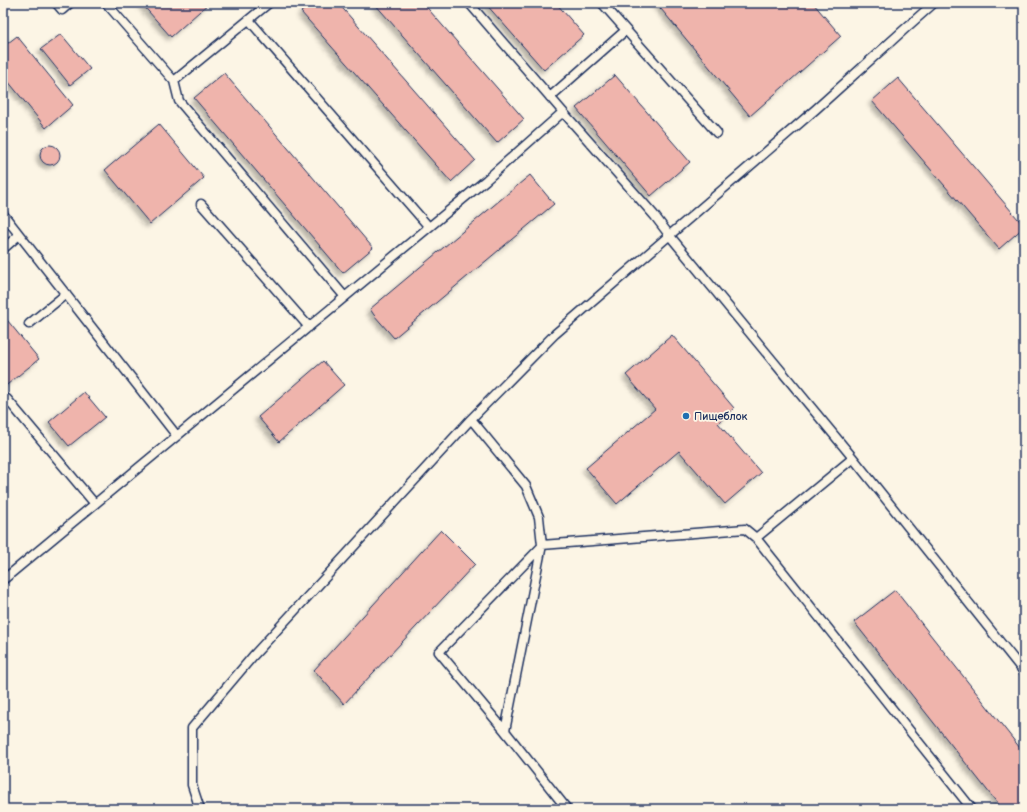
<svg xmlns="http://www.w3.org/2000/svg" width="1027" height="812" viewBox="0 0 1027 812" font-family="'Balsamiq Sans',sans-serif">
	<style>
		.building { fill: #efb4ac; stroke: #1b2f5e; filter: url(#shadow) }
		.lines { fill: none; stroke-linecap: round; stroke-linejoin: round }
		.service-casing { stroke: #1b2f5e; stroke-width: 11 }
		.service { stroke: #fcf5e5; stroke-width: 8 }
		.poi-dot { fill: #1f6fb2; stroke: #fcf5e5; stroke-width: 1.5 }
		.labels { text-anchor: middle; stroke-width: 3.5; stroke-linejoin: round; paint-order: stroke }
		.poi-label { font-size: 11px; fill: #1b2f5e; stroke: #fcf5e5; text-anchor: start }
	</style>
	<defs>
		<filter id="shadow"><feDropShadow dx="-3.5" dy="3.5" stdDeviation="2" flood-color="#0004"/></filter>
	</defs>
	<rect width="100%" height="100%" fill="#fcf5e5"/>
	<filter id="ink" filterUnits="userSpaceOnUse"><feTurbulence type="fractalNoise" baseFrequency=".025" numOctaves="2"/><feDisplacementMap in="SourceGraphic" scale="8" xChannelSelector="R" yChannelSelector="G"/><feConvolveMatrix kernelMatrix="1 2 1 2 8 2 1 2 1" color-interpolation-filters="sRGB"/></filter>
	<g filter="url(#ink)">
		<path class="building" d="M 141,3 L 209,3 L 171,37 Z
			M 312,3 L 338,3 L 475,160 L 451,182 L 301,12 Z
			M 374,3 L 423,3 L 524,119 L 497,143 Z
			M 485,3 L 556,3 L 584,35 L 544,70 Z
			M 656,3 L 813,3 L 841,36 L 750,116 Z
			M 61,34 L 90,69 L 70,85 L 41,49 Z
			M 17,36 L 73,105 L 46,128 L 3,75 L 3,47 Z
			M 224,73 L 373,248 L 343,273 L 194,98 Z
			M 615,75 L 690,162 L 651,196 L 576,108 Z
			M 898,78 L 1024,226 L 1024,227 L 999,249 L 872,101 Z
			M 159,124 L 204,178 L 150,224 L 105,170 Z
			M40 155a10 10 0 1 1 20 0a10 10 0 1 1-20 0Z
			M 530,175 L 554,204 L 394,338 L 374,315 L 370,309 Z
			M 3,315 L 39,359 L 3,388 Z
			M 672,335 L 734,408 L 718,423 L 761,473 L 725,504 L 679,451 L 617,504 L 586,468 L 655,409 L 626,375 Z
			M 323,361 L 344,385 L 279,442 L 258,417 Z
			M 84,392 L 105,417 L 69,446 L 49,422 Z
			M 441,530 L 475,564 L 344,704 L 314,670 Z
			M 895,590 L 1024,753 L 1024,809 L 1002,809 L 854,622 Z"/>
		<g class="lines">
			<defs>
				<path id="service" d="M 56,3 L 62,10 L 70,3
					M 106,3 L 174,81 L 269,3
					M 469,3 L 563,112 L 654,215 L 670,236 L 853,458 L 1024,672
					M 602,3 L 717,133
					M 249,20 L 429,227
					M 174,81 L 179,101 L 345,297
					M 550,97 L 626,30
					M 201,204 L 309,327
					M 3,214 L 177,436
					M 3,249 L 19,235
					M 29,324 L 66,294
					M 7,399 L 95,504
					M 471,419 L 526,486 L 539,517 L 542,545 L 745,529 L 756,538 L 853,458
					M 756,538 L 972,809
					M 542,545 L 505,731 L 567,809
					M 3,580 L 486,180 L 563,112
					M 505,731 L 439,652 L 542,546
					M 200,809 L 192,785 L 192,728 L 253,656 L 471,419 L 555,334 L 816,109 L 907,27 L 934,3"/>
			</defs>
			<use href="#service" class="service-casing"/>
			<use href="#service" class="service"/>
		</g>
	</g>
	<circle class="poi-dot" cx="686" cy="416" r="4"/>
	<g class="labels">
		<g class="poi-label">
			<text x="694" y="420">Пищеблок</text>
		</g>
	</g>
	<rect width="1027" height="812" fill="none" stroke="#fcf5e5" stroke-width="16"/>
	<rect x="8" y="8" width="1011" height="796" fill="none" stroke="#1b2f5e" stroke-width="1.5" filter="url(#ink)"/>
</svg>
